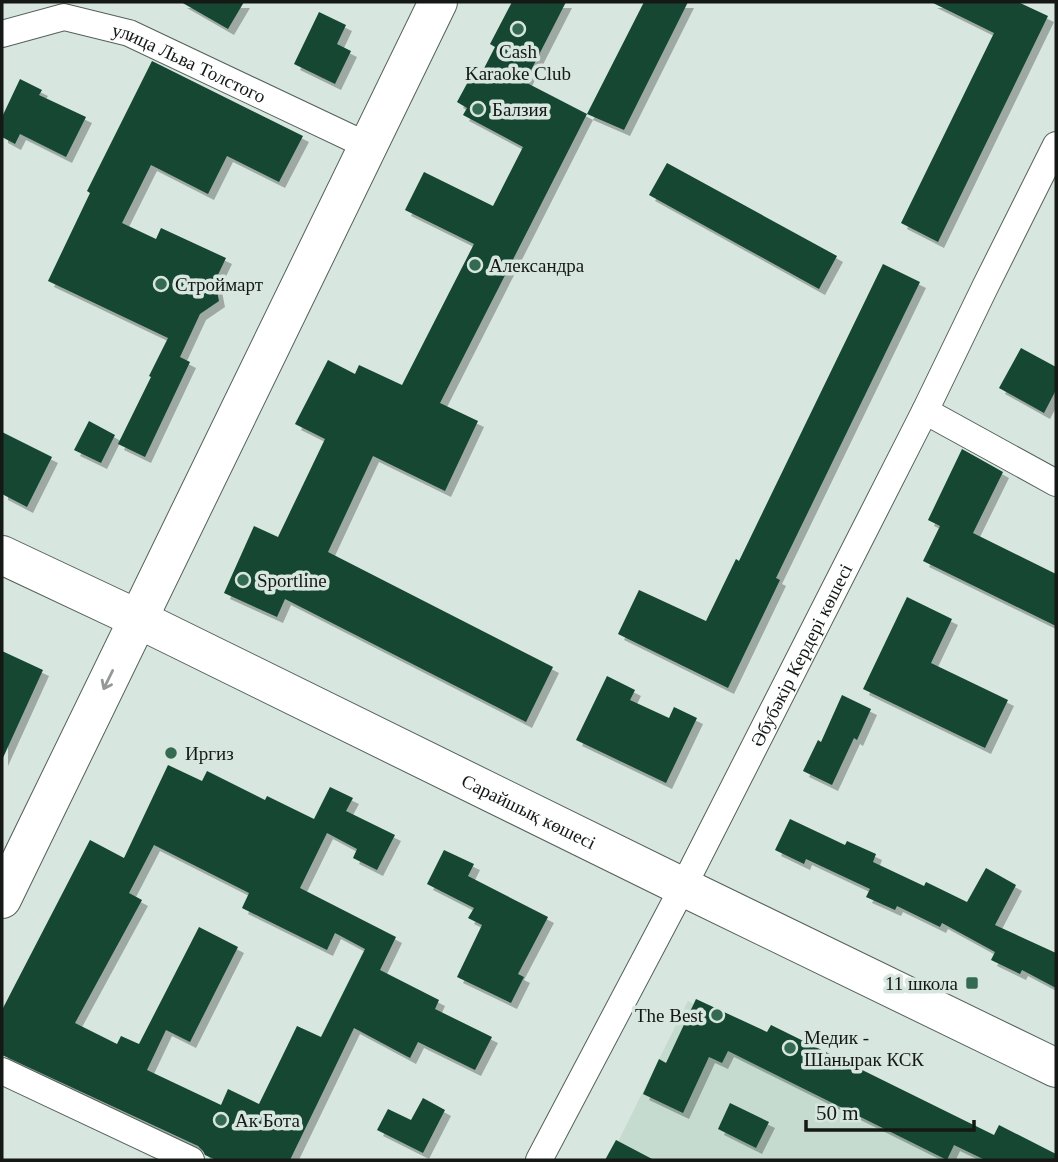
<svg xmlns="http://www.w3.org/2000/svg" width="1058" height="1162" viewBox="0 0 1058 1162" font-family="Georgia,serif">
	<style>
		.built { fill: #c5dbcf }
		.building { fill: #144631; fill-rule: evenodd; filter: url(#shadow) }
		.lines { fill: none; stroke-linecap: round; stroke-linejoin: round }
		.street-casing { stroke: #54615a; stroke-width: 28 }
		.secondary-casing { stroke: #54615a; stroke-width: 40 }
		.street { stroke: #fff; stroke-width: 26 }
		.secondary { stroke: #fff; stroke-width: 38 }
		.oneway { stroke: #959896 }
		.poi-dot { fill: #336a51; stroke: #d7e6de; stroke-width: 2.5 }
		.labels { text-anchor: middle; stroke-width: 7; stroke-linejoin: round; paint-order: stroke }
		.poi-label { font-size: 19px; fill: #141916; stroke: #d7e6de; text-anchor: start }
		.street-label { font-size: 19px; fill: #141916; stroke: #d7e6de }
	</style>
	<defs>
		<filter id="shadow"><feDropShadow dx="6" dy="6" stdDeviation="0" flood-color="#0004"/></filter>
	</defs>
	<rect width="100%" height="100%" fill="#d7e6de"/>
	<path class="built" d="M 688,1001 L 1007,1160 L 609,1160 Z"/>
	<path class="building" d="M 181,2 L 244,2 L 228,29 Z
		M 512,2 L 566,2 L 525,82 L 587,114 L 440,403 L 478,421 L 445,491 L 373,456 L 328,552 L 553,667 L 526,722 L 285,599 L 277,617 L 224,593 L 254,526 L 278,537 L 325,439 L 295,424 L 328,360 L 355,374 L 359,365 L 402,385 L 474,244 L 405,210 L 424,172 L 493,206 L 523,147 L 463,115 L 467,108 L 457,102 L 470,78 L 477,82 L 495,47 L 490,44 Z
		M 644,2 L 688,2 L 624,130 L 587,114 Z
		M 931,2 L 1018,2 L 1048,16 L 938,242 L 901,223 L 994,33 Z
		M 319,12 L 346,25 L 337,44 L 351,51 L 335,84 L 294,64 Z
		M 152,61 L 303,136 L 279,182 L 227,156 L 208,194 L 151,165 L 122,223 L 156,239 L 161,228 L 226,258 L 215,281 L 219,301 L 200,314 L 180,357 L 190,362 L 145,457 L 118,444 L 151,377 L 149,376 L 168,338 L 48,281 L 90,193 L 87,191 Z
		M 20,79 L 42,90 L 39,95 L 86,117 L 66,157 L 20,134 L 15,144 L 2,137 L 2,117 Z
		M 667,163 L 837,256 L 819,289 L 649,195 Z
		M 883,264 L 920,282 L 776,578 L 780,580 L 728,688 L 618,634 L 639,590 L 706,621 L 736,559 L 739,561 Z
		M 1021,348 L 1056,367 L 1056,390 L 1044,413 L 999,388 Z
		M 89,421 L 115,435 L 101,463 L 74,450 Z
		M 2,432 L 52,457 L 27,507 L 2,494 Z
		M 962,449 L 1003,472 L 973,533 L 1056,574 L 1056,626 L 923,561 L 940,526 L 928,520 Z
		M 907,597 L 952,619 L 931,663 L 1008,700 L 985,748 L 863,689 Z
		M 2,651 L 43,670 L 2,760 Z
		M 607,676 L 635,690 L 630,700 L 669,718 L 674,707 L 697,718 L 666,783 L 576,740 Z
		M 842,695 L 871,709 L 857,740 L 854,738 L 832,785 L 803,771 L 818,740 L 821,742 Z
		M 168,765 L 202,781 L 207,771 L 265,800 L 267,796 L 314,819 L 330,787 L 353,798 L 346,811 L 395,835 L 377,870 L 353,858 L 357,849 L 327,833 L 300,888 L 396,937 L 380,970 L 439,1000 L 435,1009 L 492,1037 L 475,1070 L 418,1042 L 410,1058 L 354,1028 L 290,1160 L 216,1160 L 205,1155 L 203,1151 L 198,1146 L 2,1055 L 2,1010 L 90,840 L 124,858 ZM 154,845 L 249,893 L 242,908 L 327,950 L 335,933 L 365,949 L 321,1037 L 297,1026 L 259,1104 L 228,1089 L 221,1105 L 147,1070 L 166,1030 L 190,1042 L 238,947 L 199,927 L 139,1044 L 121,1036 L 117,1044 L 75,1023 L 142,900 L 129,893 Z
		M 790,819 L 845,845 L 847,841 L 876,854 L 873,862 L 924,886 L 926,882 L 967,902 L 986,868 L 1016,885 L 995,925 L 1056,953 L 1056,988 L 1022,970 L 1020,974 L 991,960 L 995,952 L 942,923 L 940,927 L 897,906 L 895,910 L 866,897 L 870,889 L 806,859 L 804,864 L 775,850 Z
		M 444,850 L 474,864 L 468,876 L 548,917 L 518,974 L 524,977 L 511,1003 L 457,977 L 482,925 L 468,918 L 474,908 L 427,884 Z
		M 696,999 L 767,1032 L 771,1025 L 994,1135 L 999,1125 L 1056,1154 L 1056,1160 L 985,1160 L 954,1145 L 947,1160 L 728,1051 L 722,1063 L 709,1057 L 683,1113 L 643,1094 L 659,1059 L 666,1063 Z
		M 423,1098 L 445,1110 L 423,1153 L 377,1130 L 388,1109 L 411,1120 Z
		M 730,1103 L 769,1122 L 756,1148 L 718,1129 Z
		M 616,1140 L 654,1160 L 605,1160 Z"/>
	<g class="lines">
		<defs>
			<g id="street">
				<path id="s1" d="M 2,34 L 64,17 L 129,33 L 368,146"/>
				<path d="M 925,411 L 1056,483"/>
				<path d="M 2,1071 L 191,1160"/>
				<path id="s2" d="M 539,1160 L 683,887 L 925,411 L 985,287 L 1056,145"/>
			</g>
			<g id="secondary">
				<path id="s3" d="M 2,555 L 138,619 L 683,887 L 1056,1068"/>
				<path d="M 2,899 L 438,2"/>
			</g>
		</defs>
		<use href="#street" class="street-casing"/>
		<use href="#secondary" class="secondary-casing"/>
		<use href="#street" class="street"/>
		<use href="#secondary" class="secondary"/>
	</g>
	<defs><path id="oneway-shaft" d="M-6 0H5M1.5-3L5.5 0L1.5 3" fill="none" stroke-width="1.6" stroke-linecap="round" stroke-linejoin="round" transform="scale(1.75)"/></defs>
	<use class="oneway" href="#oneway-shaft" transform="translate(108 680) rotate(116)"/>
	<g class="poi-dot">
		<circle cx="518" cy="29" r="7"/>
		<circle cx="478" cy="109" r="7"/>
		<circle cx="475" cy="265" r="7"/>
		<circle cx="161" cy="284" r="7"/>
		<circle cx="243" cy="580" r="7"/>
		<circle cx="171" cy="753" r="7"/>
		<rect x="965" y="976" width="14" height="14" rx="3.5"/>
		<circle cx="717" cy="1015" r="7"/>
		<circle cx="790" cy="1048" r="7"/>
		<circle cx="221" cy="1120" r="7"/>
	</g>
	<g class="labels">
		<g class="poi-label">
			<text x="518" y="58" text-anchor="middle">Cash<tspan x="518" dy="22">Karaoke Club</tspan></text>
			<text x="492" y="116">Балзия</text>
			<text x="489" y="272">Александра</text>
			<text x="175" y="291">Строймарт</text>
			<text x="257" y="587">Sportline</text>
			<text x="185" y="760">Иргиз</text>
			<text x="958" y="990" text-anchor="end">11 школа</text>
			<text x="703" y="1022" text-anchor="end">The Best</text>
			<text x="804" y="1044">Медик -<tspan x="804" dy="22">Шанырак КСК</tspan></text>
			<text x="235" y="1127">Ак Бота</text>
		</g>
		<g class="street-label">
			<text dy="7" stroke="none"><textPath href="#s1" startOffset="198">улица Льва Толстого</textPath></text>
			<text dy="7" stroke="none"><textPath href="#s2" startOffset="569">Әбубәкір Кердері көшесі</textPath></text>
			<text dy="7" stroke="none"><textPath href="#s3" startOffset="586">Сарайшық көшесі</textPath></text>
		</g>
	</g>
	<rect width="1058" height="1162" fill="none" stroke="#141916" stroke-width="7"/>
	<path d="M806 1120v10h168v-10" fill="none" stroke="#141916" stroke-width="3.5"/>
	<text x="816" y="1120" font-size="21" fill="#141916" stroke="#d7e6de" stroke-width="5" paint-order="stroke">50 m</text>
</svg>
